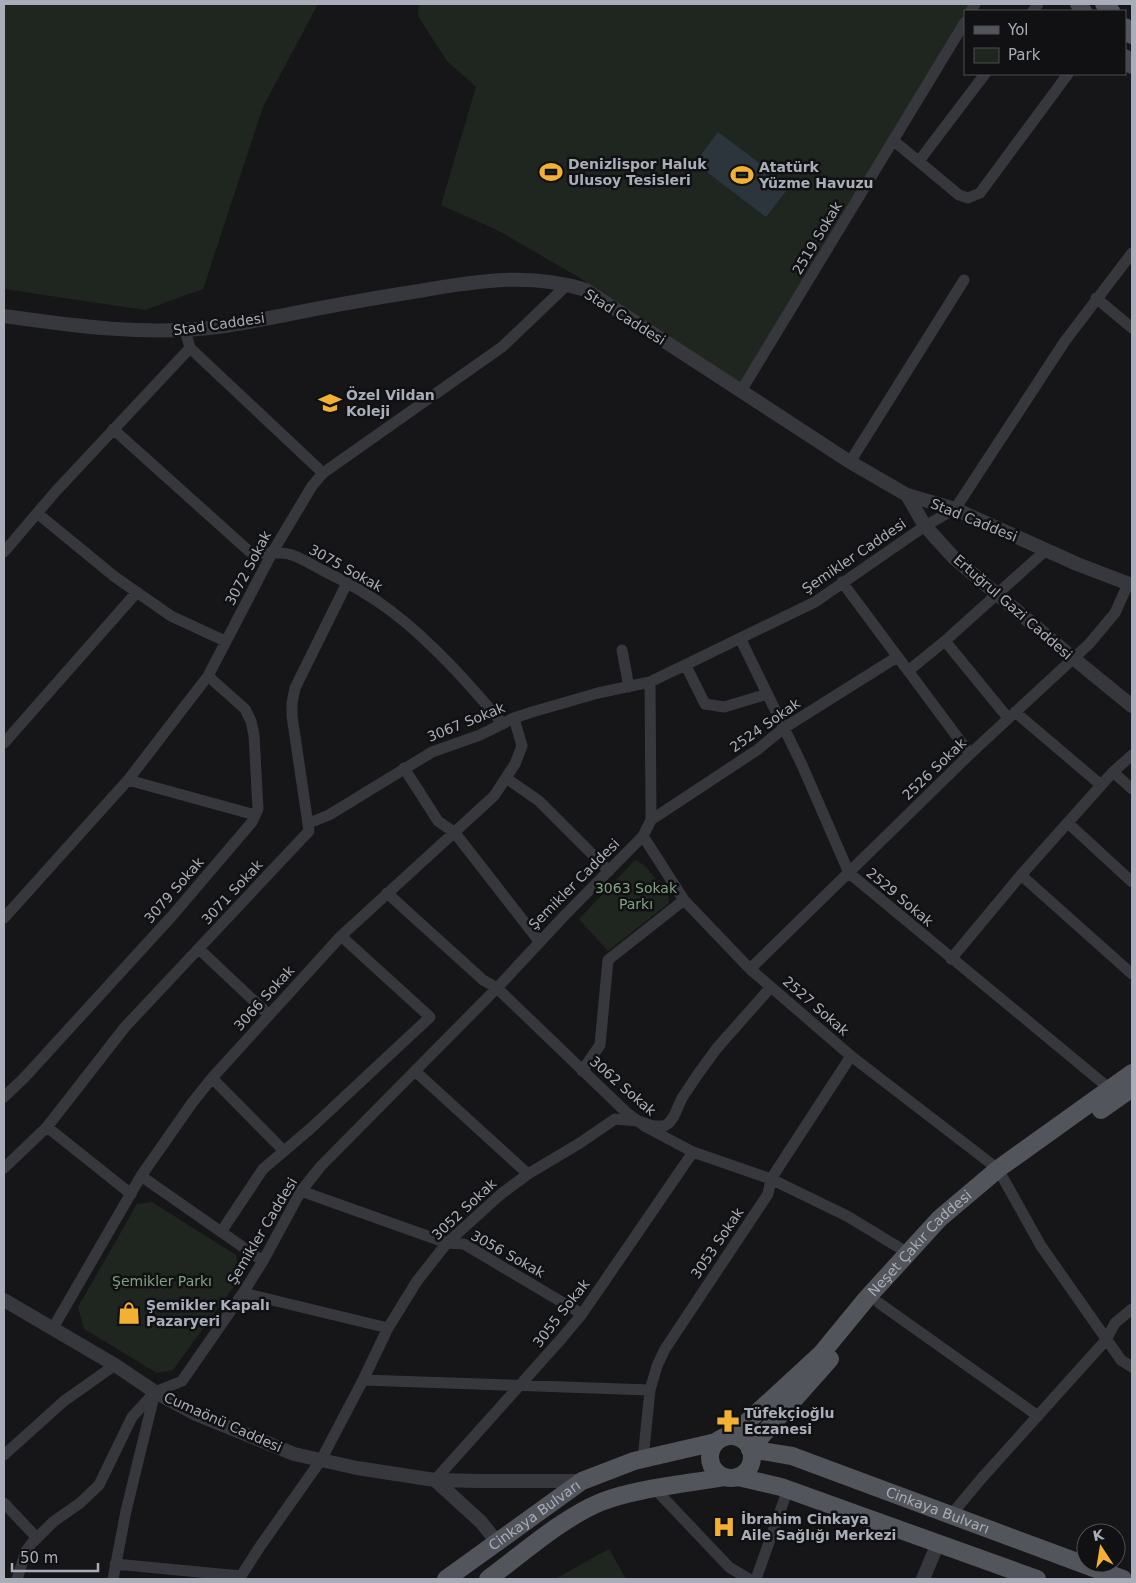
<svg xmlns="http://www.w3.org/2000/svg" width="1136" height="1583" viewBox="0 0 1136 1583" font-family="'DejaVu Sans',sans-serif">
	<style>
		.green { fill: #1e261f }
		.water { fill: #2c353c }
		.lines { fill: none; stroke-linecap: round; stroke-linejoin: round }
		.minor { stroke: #37383d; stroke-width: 11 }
		.tertiary { stroke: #37383d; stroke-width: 14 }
		.secondary { stroke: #45474d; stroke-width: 16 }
		.primary { stroke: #53555c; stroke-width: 18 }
		.labels { text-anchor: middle; stroke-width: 5; stroke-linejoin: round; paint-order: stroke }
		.poi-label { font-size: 14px; font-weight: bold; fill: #a8adb8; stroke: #111113; text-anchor: start }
		.street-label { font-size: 14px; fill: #a8adb8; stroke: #111113 }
		.park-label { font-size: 14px; fill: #7fa381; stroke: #111113 }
	</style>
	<rect width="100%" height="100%" fill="#161618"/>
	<path class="green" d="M 4,4 L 318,4 L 263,107 L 203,289 L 145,310 L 4,289 Z
		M 419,4 L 975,4 L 971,11 L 965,11 L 965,21 L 741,391 L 704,367 L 580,278 L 497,230 L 441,205 L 476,87 L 447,61 L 418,16 Z
		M 635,860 L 644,865 L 668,893 L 669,903 L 608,951 L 579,919 Z
		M 152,1202 L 236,1255 L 240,1278 L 173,1370 L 157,1373 L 84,1329 L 78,1307 L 137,1204 Z
		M 609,1549 L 626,1579 L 555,1579 Z"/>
	<path class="water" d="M 718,132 L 790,186 L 766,217 L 695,163 Z"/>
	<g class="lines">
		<path class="minor" d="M 971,11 L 975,4
			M 1033,11 L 1038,4
			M 894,141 L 959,195 L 968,198 L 980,193 L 1068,74
			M 919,161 L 985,74
			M 1096,298 L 1132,328
			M 190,348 L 323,473
			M 741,391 L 965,22
			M 113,429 L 250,552 C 264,555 278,550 292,555 C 302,558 312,565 322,570 C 345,581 370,595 391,611 C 433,643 469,684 503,724
			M 850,462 L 964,280
			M 37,513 L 115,577 L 171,616 L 225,641
			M 4,552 L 56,491 L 190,348 L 185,330
			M 842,582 L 970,754
			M 740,638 L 802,765 L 849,873 L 1110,1089
			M 945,641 L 1008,718
			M 622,650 L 629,687
			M 686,666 L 705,704 L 724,707 L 767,694
			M 908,671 L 945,641 L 1046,550
			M 1015,712 L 1101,785
			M 4,743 L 137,592
			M 404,768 L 438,821 L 455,833 L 539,941
			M 1113,772 L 1132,789
			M 506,778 L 539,801 L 609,871
			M 128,780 L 255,815
			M 651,820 L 757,750 L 784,728 L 897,657
			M 309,823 L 329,815 L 432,752 L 480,735 L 514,718 L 532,712 L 598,693 L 650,682
			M 1068,823 L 1132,882
			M 643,836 L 684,900 L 750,969 L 851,1056 L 998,1169
			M 1021,875 L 1132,974
			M 387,893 L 483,980 L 497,988 L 627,1113 L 646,1127 L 693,1152 L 771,1179 L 847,1216 L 908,1253
			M 4,918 L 128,780 L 208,676 L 272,553 L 312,486 L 323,473 L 502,347 L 568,284
			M 199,949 L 269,1015
			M 951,959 L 1021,875 L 1113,772 L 1132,755
			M 750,969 L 970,754 L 1089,644 L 1115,613 L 1128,584
			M 415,1071 L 528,1174
			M 582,1071 L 600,1045 L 608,960 L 684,900
			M 212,1078 L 284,1151
			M 4,1097 L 24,1078 L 172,916 L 252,822 L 258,809 L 254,735 L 251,721 L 245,709 L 208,676
			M 47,1127 L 131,1194
			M 4,1168 L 47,1127 L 125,1027 L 309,831 L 292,716 L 292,703 L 295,688 L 347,583
			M 141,1176 L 263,1261
			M 1003,1178 L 1041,1246 L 1121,1360 L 1132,1367
			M 301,1191 L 447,1243 L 464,1244 L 582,1314
			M 221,1232 L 263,1169 L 310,1129 L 430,1017 L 341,936
			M 243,1293 L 388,1328
			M 879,1303 L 1038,1416
			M 53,1328 L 141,1176 L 192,1103 L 212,1078 L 341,936 L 494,796 L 515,764 L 522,746 L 514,718
			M 363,1380 L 650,1390
			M 4,1455 L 64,1401 L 115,1365
			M 643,1459 L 650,1390 L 657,1366 L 665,1349 L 768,1194 L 771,1179 L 851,1056
			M 435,1480 L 562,1338 L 582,1314 L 693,1152
			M 655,1489 L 729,1567 L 749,1579
			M 4,1503 L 37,1538
			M 951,1515 L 981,1479 L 1106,1340 L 1115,1323 L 1132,1309
			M 115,1564 L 241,1576
			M 17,1579 L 26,1551 L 32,1543 L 53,1522 L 80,1503 L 99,1485 L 132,1417 L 155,1392 L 182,1381 L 243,1293 L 263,1261 L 301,1191 L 321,1166 L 497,988 L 565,915 L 643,836 L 651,820 L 651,813 L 650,682 L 815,602 L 925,526 L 955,509 L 1065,341 L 1132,253
			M 113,1579 L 126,1511 L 155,1392
			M 241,1579 L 241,1576 L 261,1545 L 321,1460 L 363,1380 L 388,1328 L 417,1281 L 447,1243 L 501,1194 L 528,1174 L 580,1143 L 615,1119 L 638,1121 L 653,1126 L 664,1126 L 669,1123 L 674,1116 L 682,1098 L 698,1074 L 717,1048 L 771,987
			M 756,1579 L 788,1489"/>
		<path class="tertiary" d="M 4,316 C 75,326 146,336 218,327 C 240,324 263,319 285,315 C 329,306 374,298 419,291 C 475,281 531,272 586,290 L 850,462 L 907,495 L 955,509 L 1077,564 L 1132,585
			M 907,495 L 925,526 L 954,558 L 1073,658 L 1132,706
			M 4,1300 L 115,1365 L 155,1392 L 196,1414 L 294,1454 L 357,1468 L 435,1480 L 479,1481 L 582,1481
			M 435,1480 L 481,1522 L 497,1542
			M 923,1579 L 938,1543"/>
		<path class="secondary" d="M 1078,4 L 1084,11
			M 1125,57 L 1132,66"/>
		<g class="primary">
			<path d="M 1104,4 L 1111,11"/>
			<path d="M 1125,27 L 1132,35"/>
			<path d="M 1101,1110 L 1132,1088"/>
			<path id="s1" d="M 729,1436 L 748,1421 L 821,1354 L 867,1298 L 940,1218 L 998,1169 L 1132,1073"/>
			<circle cx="731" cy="1457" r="21"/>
			<path d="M 750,1449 L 830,1359"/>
			<path id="s2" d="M 750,1449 L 792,1456 L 1123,1579"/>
			<path d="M 738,1477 L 781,1487 L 1037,1579"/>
			<path id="s3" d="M 446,1579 L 582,1481 L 634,1461 L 716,1442"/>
			<path d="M 488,1579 C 522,1554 562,1518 601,1502 C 636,1488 687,1484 724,1477"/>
		</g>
	</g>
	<defs>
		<symbol id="stadium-bare" viewBox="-9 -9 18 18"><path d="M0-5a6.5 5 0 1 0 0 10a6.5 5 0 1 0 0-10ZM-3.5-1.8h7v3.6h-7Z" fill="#f2b134" stroke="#111113" stroke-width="2.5" paint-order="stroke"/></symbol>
		<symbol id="school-bare" viewBox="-9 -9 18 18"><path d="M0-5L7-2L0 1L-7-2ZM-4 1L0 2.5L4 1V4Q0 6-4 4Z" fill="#f2b134" stroke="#111113" stroke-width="2.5" paint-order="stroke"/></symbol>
		<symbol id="shop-bare" viewBox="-9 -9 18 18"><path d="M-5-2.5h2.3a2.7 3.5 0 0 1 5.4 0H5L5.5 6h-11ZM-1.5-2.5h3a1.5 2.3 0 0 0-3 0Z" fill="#f2b134" stroke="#111113" stroke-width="2.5" paint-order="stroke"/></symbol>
		<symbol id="pharmacy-bare" viewBox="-9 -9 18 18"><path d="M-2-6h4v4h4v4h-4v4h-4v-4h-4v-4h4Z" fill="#f2b134" stroke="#111113" stroke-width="2.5" paint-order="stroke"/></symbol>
		<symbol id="hospital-bare" viewBox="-9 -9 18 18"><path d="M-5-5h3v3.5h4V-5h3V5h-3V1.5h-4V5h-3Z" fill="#f2b134" stroke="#111113" stroke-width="2.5" paint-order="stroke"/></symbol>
	</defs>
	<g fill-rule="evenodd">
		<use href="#stadium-bare" x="535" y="156" width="32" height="32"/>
		<use href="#stadium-bare" x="726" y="159" width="32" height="32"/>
		<use href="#school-bare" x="314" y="387" width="32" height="32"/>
		<use href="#shop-bare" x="113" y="1297" width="32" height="32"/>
		<use href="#pharmacy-bare" x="712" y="1405" width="32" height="32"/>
		<use href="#hospital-bare" x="708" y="1511" width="32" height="32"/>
	</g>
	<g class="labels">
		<g class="poi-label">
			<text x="568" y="169">Denizlispor Haluk<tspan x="568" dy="16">Ulusoy Tesisleri</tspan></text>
			<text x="759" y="172">Atatürk<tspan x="759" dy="16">Yüzme Havuzu</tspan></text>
			<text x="346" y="400">Özel Vildan<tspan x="346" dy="16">Koleji</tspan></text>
			<text x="146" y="1310">Şemikler Kapalı<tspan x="146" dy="16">Pazaryeri</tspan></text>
			<text x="744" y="1418">Tüfekçioğlu<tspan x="744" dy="16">Eczanesi</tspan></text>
			<text x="741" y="1524">İbrahim Cinkaya<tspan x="741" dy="16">Aile Sağlığı Merkezi</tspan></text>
		</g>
		<g class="street-label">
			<text transform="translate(817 238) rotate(-59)" y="5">2519 Sokak</text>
			<text transform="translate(625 317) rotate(32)" y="5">Stad Caddesi</text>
			<text transform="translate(219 324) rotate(-8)" y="5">Stad Caddesi</text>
			<text transform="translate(974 520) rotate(22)" y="5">Stad Caddesi</text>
			<text transform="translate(854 556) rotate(-34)" y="5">Şemikler Caddesi</text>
			<text transform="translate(248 568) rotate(-62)" y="5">3072 Sokak</text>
			<text transform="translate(346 568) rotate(29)" y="5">3075 Sokak</text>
			<text transform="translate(1013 607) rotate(41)" y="5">Ertuğrul Gazi Caddesi</text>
			<text transform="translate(466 722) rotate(-22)" y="5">3067 Sokak</text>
			<text transform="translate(765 725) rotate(-35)" y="5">2524 Sokak</text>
			<text transform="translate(934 769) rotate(-44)" y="5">2526 Sokak</text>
			<text transform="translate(574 884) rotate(-45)" y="5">Şemikler Caddesi</text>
			<text transform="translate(174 890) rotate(-49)" y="5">3079 Sokak</text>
			<text transform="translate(232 892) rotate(-47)" y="5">3071 Sokak</text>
			<text transform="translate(900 897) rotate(40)" y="5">2529 Sokak</text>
			<text transform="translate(264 998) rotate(-48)" y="5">3066 Sokak</text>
			<text transform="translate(816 1006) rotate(41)" y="5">2527 Sokak</text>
			<text transform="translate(623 1086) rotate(41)" y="5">3062 Sokak</text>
			<text transform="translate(464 1209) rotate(-43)" y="5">3052 Sokak</text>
			<text transform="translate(262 1231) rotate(-59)" y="5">Şemikler Caddesi</text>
			<text transform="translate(717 1243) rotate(-56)" y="5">3053 Sokak</text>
			<text dy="5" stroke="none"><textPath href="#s1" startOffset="272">Neşet Çakır Caddesi</textPath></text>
			<text transform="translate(508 1254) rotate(29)" y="5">3056 Sokak</text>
			<text transform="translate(561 1313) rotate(-52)" y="5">3055 Sokak</text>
			<text transform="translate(223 1422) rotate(24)" y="5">Cumaönü Caddesi</text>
			<text dy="5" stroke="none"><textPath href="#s2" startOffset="198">Cinkaya Bulvarı</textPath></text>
			<text dy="5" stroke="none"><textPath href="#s3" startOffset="109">Cinkaya Bulvarı</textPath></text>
		</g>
		<g class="park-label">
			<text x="636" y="893">3063 Sokak<tspan x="636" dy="16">Parkı</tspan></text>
			<text x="162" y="1286">Şemikler Parkı</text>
		</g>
	</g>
	<rect width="1136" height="1583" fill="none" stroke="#a8adb8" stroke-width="10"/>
	<rect x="964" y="10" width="162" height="65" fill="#111113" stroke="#4d4f55"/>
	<rect x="974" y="26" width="25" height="8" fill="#53555c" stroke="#4d4f55"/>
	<text x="1008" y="35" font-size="15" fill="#a8adb8">Yol</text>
	<rect x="974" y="48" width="25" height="15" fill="#1e261f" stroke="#4d4f55"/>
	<text x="1008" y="60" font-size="15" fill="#a8adb8">Park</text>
	<g transform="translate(1101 1548) rotate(348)"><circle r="24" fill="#111113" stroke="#4d4f55"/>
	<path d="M0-4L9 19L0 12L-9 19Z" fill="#f2b134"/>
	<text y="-8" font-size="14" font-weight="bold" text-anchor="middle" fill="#a8adb8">K</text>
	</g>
	<path d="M12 1563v8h86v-8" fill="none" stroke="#a8adb8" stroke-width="2.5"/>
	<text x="20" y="1563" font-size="15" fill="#a8adb8" stroke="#111113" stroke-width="4" paint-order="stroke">50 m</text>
</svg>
